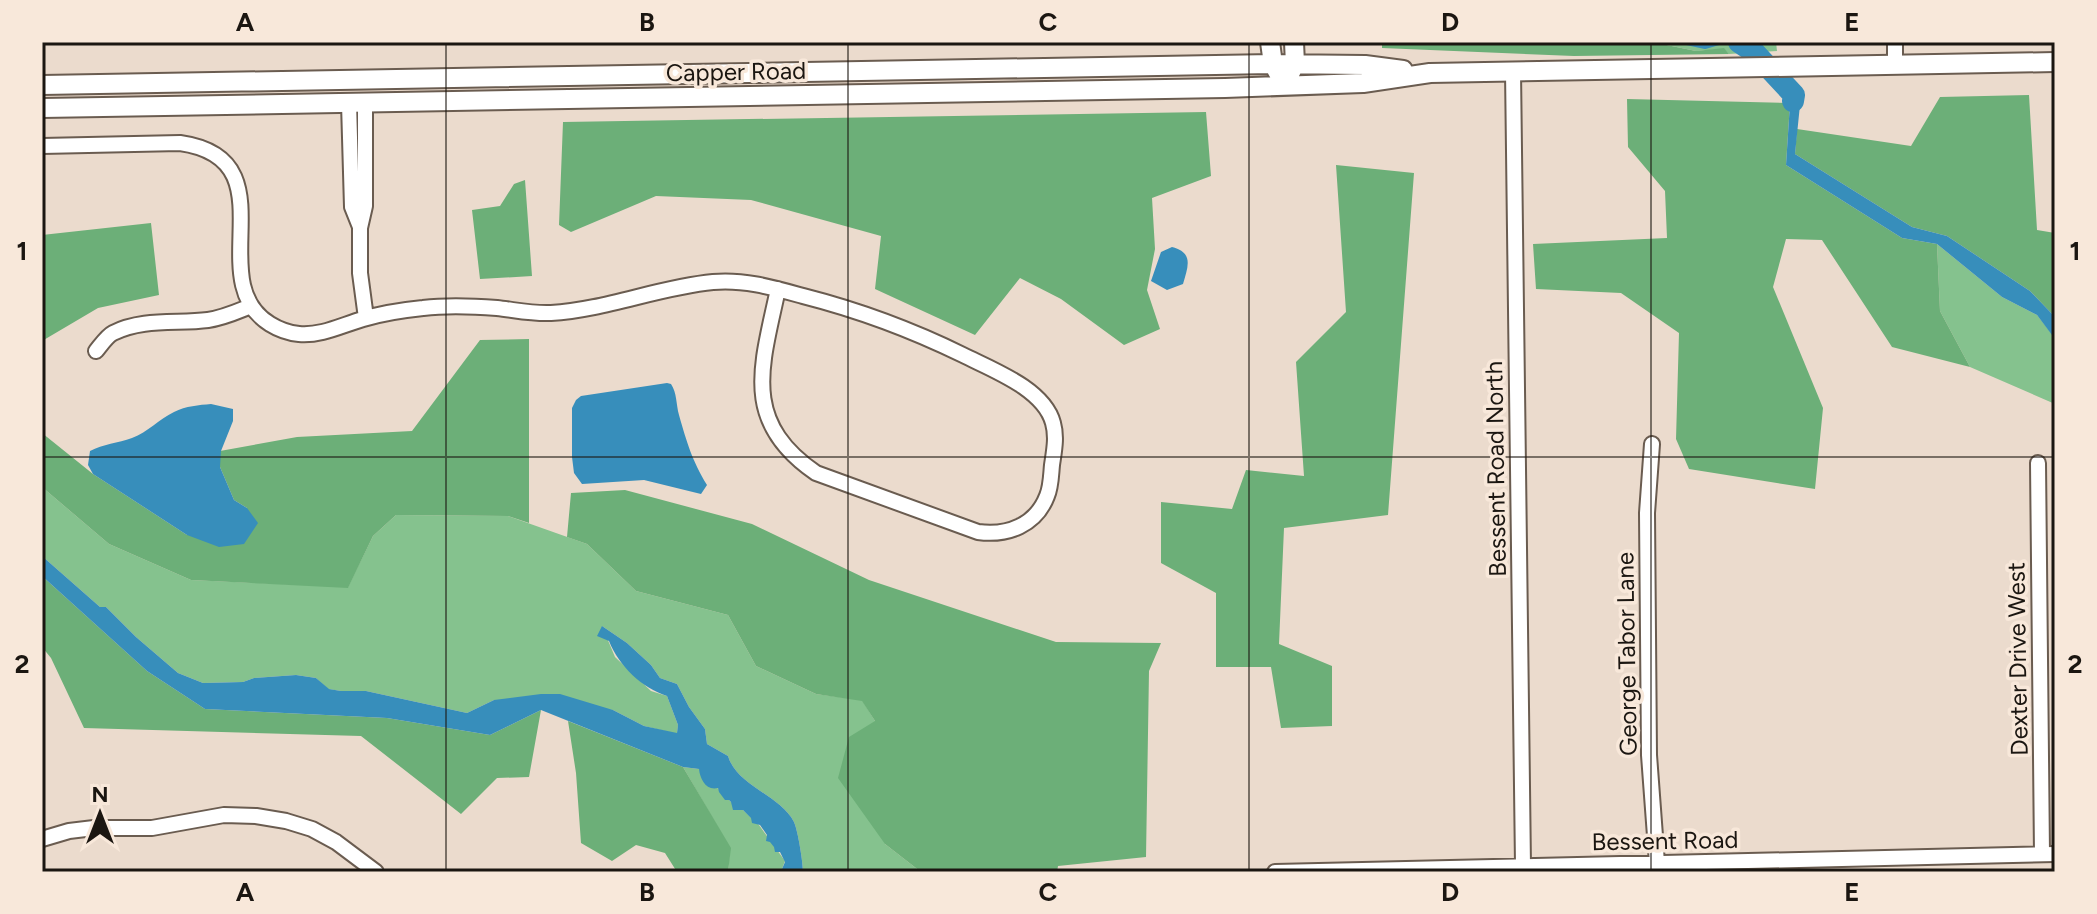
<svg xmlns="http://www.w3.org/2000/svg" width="2097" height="914" viewBox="0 0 2097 914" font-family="Figtree,sans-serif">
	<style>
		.green { fill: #85c28e }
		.forest { fill: #6caf78 }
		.water { fill: #378ebb }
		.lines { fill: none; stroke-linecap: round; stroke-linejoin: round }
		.stream { stroke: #378ebb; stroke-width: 4 }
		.river { stroke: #378ebb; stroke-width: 22 }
		.street-casing { stroke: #6a5c50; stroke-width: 18 }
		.secondary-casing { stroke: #6a5c50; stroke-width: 22 }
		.street { stroke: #fff; stroke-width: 14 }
		.secondary { stroke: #fff; stroke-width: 18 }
		.grid { fill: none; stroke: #1b1611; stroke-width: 2; stroke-opacity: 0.55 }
		.labels { text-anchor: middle; stroke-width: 7; stroke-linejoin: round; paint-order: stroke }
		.street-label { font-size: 24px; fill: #1b1611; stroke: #f8e8da }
		.neatline { fill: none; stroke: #1b1611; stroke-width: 3 }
		.grid-label { font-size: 26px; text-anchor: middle; font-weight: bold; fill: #1b1611 }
	</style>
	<rect width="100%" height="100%" fill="#ebdbcd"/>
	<path class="green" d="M 1652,42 L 1776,42 L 1777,51 L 1729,54 L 1724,49 L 1696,51 Z
		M 1937,244 L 2002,297 L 2037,315 L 2055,338 L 2055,404 L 1970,367 L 1940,311 Z
		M 42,487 L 109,544 L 191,580 L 348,587 L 373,536 L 396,515 L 508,516 L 587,544 L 636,591 L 728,615 L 756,666 L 816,694 L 862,700 L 875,721 L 885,844 L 921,872 L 803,872 C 803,862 798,831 794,822 C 780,795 737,786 728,756 L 707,744 L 705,729 L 689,707 L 677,684 L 660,678 L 651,665 L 627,643 L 602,626 L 615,657 L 651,691 L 667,696 L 678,725 L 677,734 L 644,726 L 613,710 L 494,700 L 467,713 L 366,691 L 341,691 L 328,689 L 316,678 L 296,675 L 254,678 L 243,682 L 203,683 L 178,673 L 136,637 L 106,607 L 100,607 L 42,556 Z
		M 683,767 L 699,769 L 731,802 L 743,810 L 759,825 L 785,861 L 782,869 L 776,872 L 728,872 L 730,848 Z"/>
	<path class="forest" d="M 1382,42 L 1652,42 L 1696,51 L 1724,48 L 1729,54 L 1574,56 L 1382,48 Z
		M 2029,95 L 2037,230 L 2055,233 L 2055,317 L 2030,291 L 1947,236 L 1912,227 L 1795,154 L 1797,129 L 1911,146 L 1940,97 Z
		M 1627,99 L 1790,103 L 1786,165 L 1902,238 L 1937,244 L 1940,311 L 1970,367 L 1892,347 L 1822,240 L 1786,239 L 1773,287 L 1823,408 L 1815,489 L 1689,469 L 1676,439 L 1679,333 L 1621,293 L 1536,289 L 1533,244 L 1667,238 L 1665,191 L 1628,147 Z
		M 1206,112 L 1211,176 L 1152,198 L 1155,249 L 1147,290 L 1160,329 L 1124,345 L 1061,299 L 1020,278 L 975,335 L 875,289 L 881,236 L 751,200 L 656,196 L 571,232 L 559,225 L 563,122 Z
		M 1336,165 L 1414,173 L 1388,515 L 1284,528 L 1279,644 L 1332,666 L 1332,726 L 1281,728 L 1271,667 L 1216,667 L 1216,593 L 1161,563 L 1161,502 L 1232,509 L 1246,470 L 1304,476 L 1296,362 L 1346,312 Z
		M 525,180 L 532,276 L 480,279 L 472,210 L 500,206 L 514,184 Z
		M 151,223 L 159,295 L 98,308 L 42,341 L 42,235 Z
		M 529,339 L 529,523 L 508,516 L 396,515 L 373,536 L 348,588 L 191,580 L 109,544 L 42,487 L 42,433 L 93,474 L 187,535 L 247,508 L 234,500 L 220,467 L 220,451 L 297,437 L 412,431 L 480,340 Z
		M 625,490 L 752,524 L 869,580 L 1056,642 L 1161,643 L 1149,671 L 1146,857 L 1058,866 L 1057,872 L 921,872 L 885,844 L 838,778 L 849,737 L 875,721 L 862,701 L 816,694 L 756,666 L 728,615 L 636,591 L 587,544 L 567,537 L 571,493 Z
		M 42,576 L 147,671 L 205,709 L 387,718 L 490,735 L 541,710 L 529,777 L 497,778 L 461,814 L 361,736 L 84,728 L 51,658 L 42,647 Z
		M 568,721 L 683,767 L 731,848 L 728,872 L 677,872 L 665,853 L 636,845 L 612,861 L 581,843 L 576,773 Z"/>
	<path class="water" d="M 1776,78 L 1790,78 L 1801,95 L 1795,154 L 1912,227 L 1947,236 L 2030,291 L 2055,317 L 2055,339 L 2037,315 L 2002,297 L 1937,244 L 1902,238 L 1786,165 L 1790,103 Z
		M 1172,247 C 1194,253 1188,266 1183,284 L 1167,290 L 1151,281 L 1161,252 Z
		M 667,383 L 671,384 C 677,393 676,404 679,415 C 687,443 692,460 707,485 L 701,494 L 644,480 L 582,484 L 574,473 L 572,457 L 572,408 L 576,400 L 581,396 Z
		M 211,404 L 233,409 L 233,421 L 221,451 L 220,467 L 234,500 L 247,508 L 258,523 L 244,544 L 219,547 L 187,535 L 93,474 L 88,465 L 90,451 C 103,444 118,443 132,438 C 148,432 159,419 174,412 C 186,406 199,405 211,404 Z
		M 42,556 L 100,607 L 106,607 L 136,637 L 178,673 L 203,683 L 243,682 L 254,678 L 296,675 L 316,678 L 329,689 L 341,691 L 366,691 L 467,713 L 494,700 L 541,694 L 560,694 L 613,710 L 644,726 L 677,733 L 678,725 L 667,696 C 642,688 619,666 609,641 L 597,636 L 602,626 L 627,643 L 651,665 L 660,678 L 677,684 L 689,707 L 705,729 L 707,744 L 728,756 C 737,786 780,795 794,822 C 798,831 803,862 803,872 L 776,872 L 782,869 L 785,862 L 780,852 L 775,852 L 774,847 L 770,842 L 766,841 L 767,835 L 760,825 L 752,823 L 751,818 L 743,810 L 733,810 L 731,802 L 729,800 L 725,800 L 719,792 L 718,788 C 706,791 700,779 699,769 L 683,767 L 541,710 L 490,735 L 387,718 L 205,709 L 147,671 L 42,576 Z"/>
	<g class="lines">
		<path class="stream" d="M 1682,42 L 1705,47 L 1722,42"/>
		<path class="river" d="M 1739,42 L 1754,52 L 1794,95 L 1793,101"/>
		<defs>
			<path id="street" d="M 1895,42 L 1895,64
				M 1513,71 L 1523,866
				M 365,102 L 365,206 L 360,228 L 360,273 L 366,318
				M 349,103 L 352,207 L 360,227
				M 42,146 L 180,143 C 293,159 199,280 270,324 C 278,329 289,333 299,334 C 321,336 342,325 363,319 C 383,313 403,310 423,308 C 447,305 472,306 497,308 C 515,310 533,314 551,313 C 605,310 659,287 713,282 C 744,279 774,288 803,296 C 858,310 912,330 963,355 C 993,370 1044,389 1053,423 C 1057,437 1054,451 1052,465 C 1051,475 1051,487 1047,496 C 1036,525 1008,536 978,532 L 816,473 C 740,421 762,365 778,289
				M 96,351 C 101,345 107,336 113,333 C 143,318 177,324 208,320 C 223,318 236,312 251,306
				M 1652,444 L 1647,513 L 1649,755 L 1657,863
				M 2038,463 L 2042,854
				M 42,839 L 69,831 L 94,828 L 152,828 L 224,815 L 256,816 L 286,821 L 312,829 L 336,842 L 376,872
				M 1275,872 L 2055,854"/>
			<path id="secondary" d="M 1270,42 L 1273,64 L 1278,73
				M 1291,72 L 1295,64 L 1294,42
				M 42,85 L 1273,64 L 1365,65 L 1403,70
				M 42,108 L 1225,88 L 1363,83 L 1430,73 L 2055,62"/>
		</defs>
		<use href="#street" class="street-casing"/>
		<use href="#secondary" class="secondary-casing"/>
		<use href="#street" class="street"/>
		<use href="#secondary" class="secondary"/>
	</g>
	<path class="grid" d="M 446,42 L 446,872M 848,42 L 848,872M 1249,42 L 1249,872M 1651,42 L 1651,872M 42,457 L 2055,457"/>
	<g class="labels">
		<g class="street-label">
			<text transform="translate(736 72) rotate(-1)" y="8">Capper Road</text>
			<text transform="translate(1496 469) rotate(-91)" y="8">Bessent Road North</text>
			<text transform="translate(1627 654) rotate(-91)" y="8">George Tabor Lane</text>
			<text transform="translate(2018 659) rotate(-91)" y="8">Dexter Drive West</text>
			<text transform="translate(1665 841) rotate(-1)" y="8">Bessent Road</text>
		</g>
	</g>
	<rect width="2097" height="914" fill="none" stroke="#f8e8da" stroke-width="88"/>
	<g transform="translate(100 814)" stroke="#f8e8da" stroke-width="6" paint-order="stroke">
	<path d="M0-6L14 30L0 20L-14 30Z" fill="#1b1611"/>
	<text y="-12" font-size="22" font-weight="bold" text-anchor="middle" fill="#1b1611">N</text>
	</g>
	<rect x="44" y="44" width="2009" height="826" class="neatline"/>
	<g class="grid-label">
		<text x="245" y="31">A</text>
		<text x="647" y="31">B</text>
		<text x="1048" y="31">C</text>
		<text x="1450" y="31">D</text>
		<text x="1852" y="31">E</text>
		<text x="22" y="260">1</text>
		<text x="2075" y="260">1</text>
		<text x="22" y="673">2</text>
		<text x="2075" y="673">2</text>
		<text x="245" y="901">A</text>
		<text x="647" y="901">B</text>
		<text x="1048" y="901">C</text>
		<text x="1450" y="901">D</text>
		<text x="1852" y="901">E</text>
	</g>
</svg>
